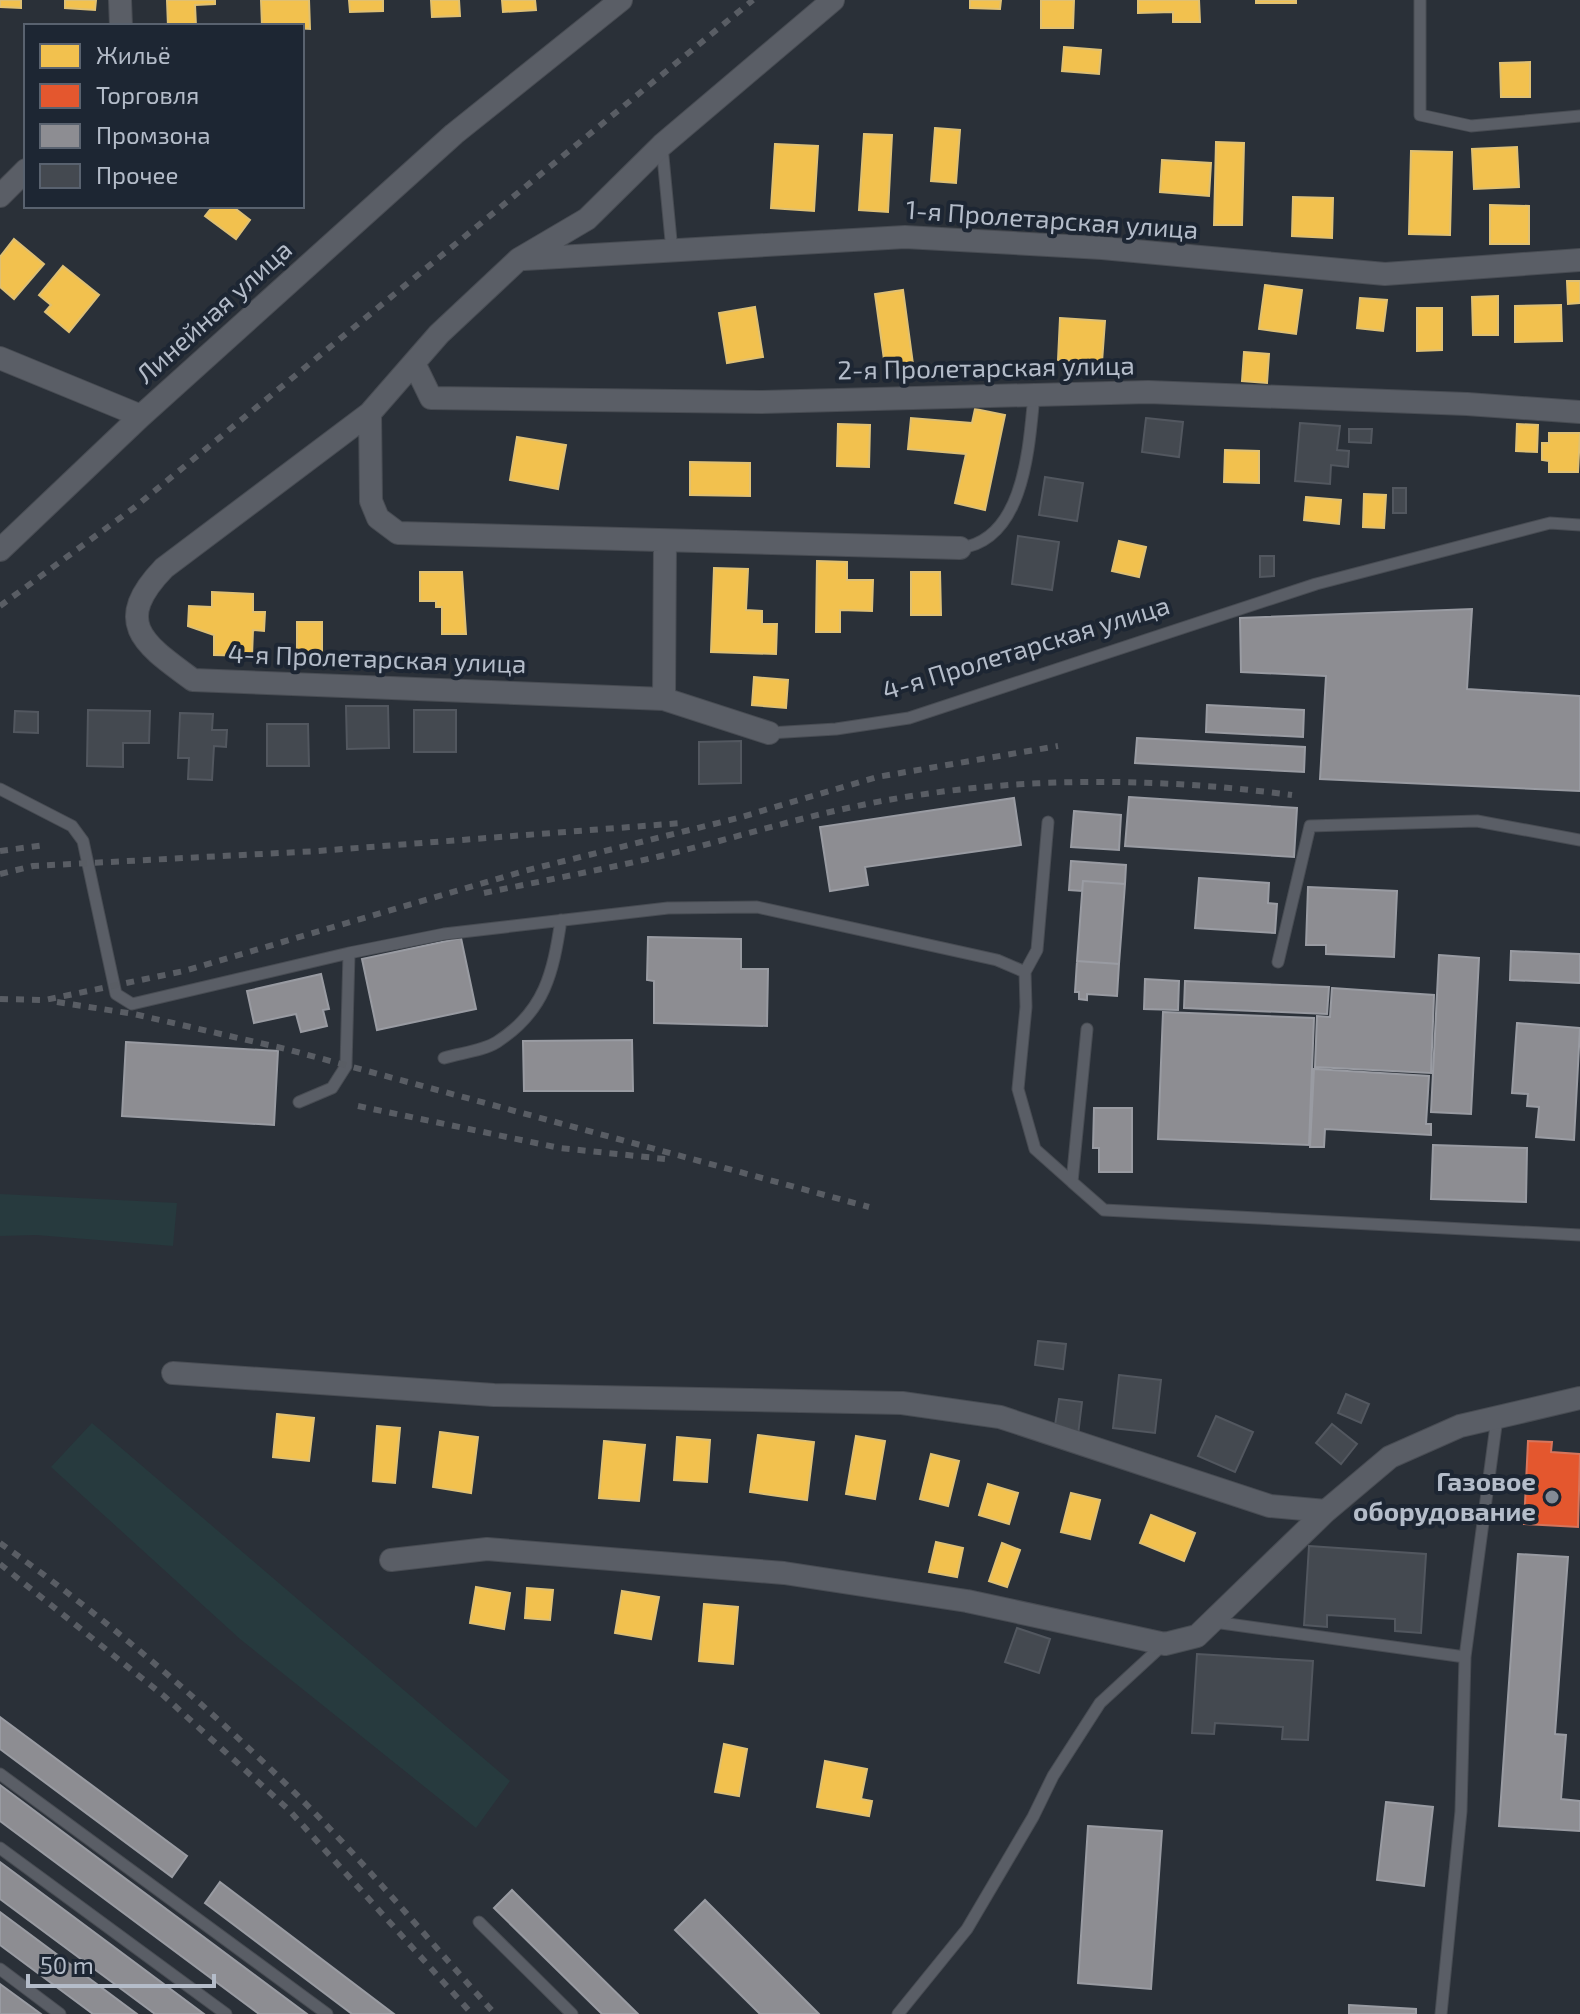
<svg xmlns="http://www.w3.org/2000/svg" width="1580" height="2014" viewBox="0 0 1580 2014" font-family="'Exo 2',sans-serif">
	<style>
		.green { fill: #273a3e }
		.homes { fill: #f2c14e; stroke: #dfc073; stroke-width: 2 }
		.shops { fill: #e4572e; stroke: #d6755c; stroke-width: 2 }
		.industry { fill: #8d8d92; stroke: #999ba2; stroke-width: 2 }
		.building { fill: #444950; stroke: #52575f; stroke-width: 2 }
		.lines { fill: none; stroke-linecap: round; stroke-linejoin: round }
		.lane-casing { stroke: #484c53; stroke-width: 13 }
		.street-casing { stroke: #484c53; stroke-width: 24 }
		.lane { stroke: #5a5e66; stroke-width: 11 }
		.street { stroke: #5a5e66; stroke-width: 22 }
		.rail { stroke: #595d64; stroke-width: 6; stroke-dasharray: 8 8; stroke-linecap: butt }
		.poi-dot { fill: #848b96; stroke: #1d2633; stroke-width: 3 }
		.labels { text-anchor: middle; stroke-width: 8; stroke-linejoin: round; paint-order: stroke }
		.street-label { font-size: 26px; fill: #b4bcc9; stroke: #1d2633 }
		.poi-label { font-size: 26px; font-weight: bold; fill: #b4bcc9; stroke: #1d2633; text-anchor: end }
	</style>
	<rect width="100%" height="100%" fill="#2a3038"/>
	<path class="green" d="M 0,1194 L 177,1203 L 173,1246 L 36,1235 L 0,1236 Z
		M 92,1423 L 510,1781 L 476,1828 L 240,1639 L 51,1467 Z"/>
	<path class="homes" d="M 0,0 L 21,0 L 21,8 L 0,7 Z
		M 65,0 L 96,0 L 95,10 L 65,8 Z
		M 167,0 L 215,0 L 215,4 L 195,5 L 196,26 L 168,26 Z
		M 261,0 L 309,0 L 310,29 L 262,26 Z
		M 349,0 L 383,0 L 383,11 L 350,12 Z
		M 431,0 L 459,0 L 460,16 L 432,17 Z
		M 502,0 L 535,0 L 536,10 L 503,12 Z
		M 970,0 L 1001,0 L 1000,9 L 970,8 Z
		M 1041,0 L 1074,0 L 1073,28 L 1041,28 Z
		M 1138,0 L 1199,0 L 1200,22 L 1173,22 L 1173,12 L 1138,13 Z
		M 1256,0 L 1296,0 L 1296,3 L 1256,3 Z
		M 1064,47 L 1101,50 L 1099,74 L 1062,71 Z
		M 1530,62 L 1530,97 L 1501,97 L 1500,63 Z
		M 935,128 L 960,130 L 956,183 L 931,181 Z
		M 864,134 L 892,135 L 888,212 L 859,210 Z
		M 1216,142 L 1244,143 L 1242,225 L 1214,225 Z
		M 775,144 L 818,146 L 814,211 L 771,208 Z
		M 1517,147 L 1519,187 L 1474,189 L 1472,149 Z
		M 1411,151 L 1452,152 L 1450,235 L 1409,234 Z
		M 1162,160 L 1211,163 L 1209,196 L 1160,192 Z
		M 1293,197 L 1333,198 L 1332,238 L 1292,236 Z
		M 1490,205 L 1529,206 L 1529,244 L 1490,244 Z
		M 213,206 L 232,206 L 250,220 L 236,239 L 205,216 Z
		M 14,239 L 44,264 L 14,299 L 0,287 L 0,257 Z
		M 63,266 L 99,295 L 69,332 L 45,312 L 51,305 L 39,295 Z
		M 1567,281 L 1580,281 L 1580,303 L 1568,304 Z
		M 1265,285 L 1302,290 L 1296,334 L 1259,329 Z
		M 903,290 L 913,364 L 885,367 L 875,294 Z
		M 1498,296 L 1498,335 L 1473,335 L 1472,297 Z
		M 1360,298 L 1387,300 L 1383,331 L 1357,328 Z
		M 1561,305 L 1562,341 L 1515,342 L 1515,306 Z
		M 755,307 L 763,357 L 727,363 L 719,313 Z
		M 1417,308 L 1442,308 L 1442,350 L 1417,351 Z
		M 1060,318 L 1105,321 L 1102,362 L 1058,360 Z
		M 1244,352 L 1269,354 L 1267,383 L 1242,381 Z
		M 975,409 L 1005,415 L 985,510 L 955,503 L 966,454 L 908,449 L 911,418 L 972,423 Z
		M 838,424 L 870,425 L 869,467 L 837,466 Z
		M 1517,424 L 1538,425 L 1537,452 L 1516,451 Z
		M 1549,433 L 1580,433 L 1578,472 L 1549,472 L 1549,461 L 1542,460 L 1542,443 L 1549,443 Z
		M 517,437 L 566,445 L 558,489 L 510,480 Z
		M 1225,450 L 1259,451 L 1259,483 L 1224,482 Z
		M 690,462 L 750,463 L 750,496 L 690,495 Z
		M 1364,494 L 1386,495 L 1384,528 L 1363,527 Z
		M 1306,497 L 1341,500 L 1339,524 L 1304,520 Z
		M 1119,541 L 1146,547 L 1139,577 L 1112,571 Z
		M 817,561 L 847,562 L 847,580 L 873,580 L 872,611 L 840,610 L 840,632 L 816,632 Z
		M 714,568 L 748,569 L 746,610 L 762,611 L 762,624 L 777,624 L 776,654 L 711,652 Z
		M 420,572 L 462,572 L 466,634 L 442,634 L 442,607 L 436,607 L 436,601 L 420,601 Z
		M 911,572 L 940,572 L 941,615 L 911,615 Z
		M 212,592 L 253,594 L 253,612 L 265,612 L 264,631 L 253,630 L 252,656 L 214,655 L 214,635 L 188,626 L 189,606 L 212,607 Z
		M 297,622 L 322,622 L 322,654 L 297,654 Z
		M 754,677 L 788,680 L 786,708 L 752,705 Z
		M 277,1414 L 314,1418 L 309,1461 L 273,1457 Z
		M 377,1426 L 400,1428 L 395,1483 L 373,1481 Z
		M 440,1432 L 478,1437 L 471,1493 L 433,1487 Z
		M 758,1435 L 814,1442 L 807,1500 L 750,1492 Z
		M 856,1436 L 885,1441 L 875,1499 L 846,1494 Z
		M 677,1437 L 710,1440 L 707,1482 L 674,1480 Z
		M 604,1441 L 645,1445 L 639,1501 L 599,1498 Z
		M 931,1454 L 959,1461 L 948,1506 L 920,1499 Z
		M 988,1484 L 1018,1493 L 1009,1524 L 979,1515 Z
		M 1071,1493 L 1100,1500 L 1090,1539 L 1061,1532 Z
		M 1151,1515 L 1195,1533 L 1184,1561 L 1140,1543 Z
		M 936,1542 L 963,1548 L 957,1577 L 929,1572 Z
		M 1002,1543 L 1020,1550 L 1007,1587 L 989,1581 Z
		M 476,1587 L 510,1593 L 504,1629 L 470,1623 Z
		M 527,1588 L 553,1590 L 550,1620 L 525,1618 Z
		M 622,1591 L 659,1597 L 651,1639 L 615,1633 Z
		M 704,1604 L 738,1607 L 733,1664 L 699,1661 Z
		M 724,1744 L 747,1749 L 739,1796 L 715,1792 Z
		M 825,1761 L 867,1769 L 861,1799 L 872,1801 L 869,1816 L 817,1807 Z"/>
	<path class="shops" d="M 1528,1441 L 1552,1442 L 1551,1452 L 1580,1454 L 1578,1527 L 1524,1524 Z"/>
	<path class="industry" d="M 1472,609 L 1467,689 L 1580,696 L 1580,791 L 1320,779 L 1326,676 L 1241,672 L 1240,618 Z
		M 1207,705 L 1304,710 L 1303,737 L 1206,732 Z
		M 1137,738 L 1305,747 L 1304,772 L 1135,763 Z
		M 1129,797 L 1297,808 L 1294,857 L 1125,846 Z
		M 1014,798 L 1021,845 L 865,867 L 868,885 L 830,891 L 820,827 Z
		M 1074,811 L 1121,815 L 1119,850 L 1071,847 Z
		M 1071,861 L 1126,865 L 1125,884 L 1083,881 L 1082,891 L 1069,890 Z
		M 1199,878 L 1269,883 L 1268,903 L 1277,904 L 1275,933 L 1195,928 Z
		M 1083,881 L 1125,884 L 1119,964 L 1077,961 Z
		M 1308,887 L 1397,891 L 1394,957 L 1326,954 L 1326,945 L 1306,945 Z
		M 648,937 L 741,939 L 741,969 L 768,969 L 767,1026 L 654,1023 L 654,981 L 647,980 Z
		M 461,938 L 476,1009 L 377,1030 L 362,959 Z
		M 1511,951 L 1580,954 L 1580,983 L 1510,980 Z
		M 1439,955 L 1479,958 L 1471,1114 L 1431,1112 Z
		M 1077,961 L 1119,964 L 1117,996 L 1087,994 L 1087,1000 L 1079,999 L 1079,992 L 1075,992 Z
		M 321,974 L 329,1009 L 323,1010 L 327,1026 L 301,1032 L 296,1014 L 254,1023 L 247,991 Z
		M 1145,979 L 1179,981 L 1178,1010 L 1144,1009 Z
		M 1185,981 L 1329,987 L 1327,1014 L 1184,1008 Z
		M 1332,988 L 1434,995 L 1431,1073 L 1315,1067 L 1317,1016 L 1330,1017 Z
		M 1163,1012 L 1314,1018 L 1309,1145 L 1158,1139 Z
		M 1517,1023 L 1580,1028 L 1574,1140 L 1536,1137 L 1539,1107 L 1527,1106 L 1528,1094 L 1512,1093 Z
		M 632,1040 L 633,1091 L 524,1091 L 523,1041 Z
		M 126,1042 L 278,1051 L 274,1125 L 122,1116 Z
		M 1314,1069 L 1429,1076 L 1426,1124 L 1431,1124 L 1431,1135 L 1325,1129 L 1324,1147 L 1310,1147 Z
		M 1094,1108 L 1132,1108 L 1132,1172 L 1099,1172 L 1099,1148 L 1093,1148 Z
		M 1433,1145 L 1527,1148 L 1526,1202 L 1431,1199 Z
		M 1518,1554 L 1568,1557 L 1555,1734 L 1566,1735 L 1561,1799 L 1580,1801 L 1580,1831 L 1499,1826 Z
		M 0,1717 L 187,1856 L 172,1877 L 0,1749 Z
		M 0,1785 L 307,2014 L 259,2014 L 0,1821 Z
		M 1386,1802 L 1433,1807 L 1424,1886 L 1377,1880 Z
		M 1088,1826 L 1162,1831 L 1151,1989 L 1078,1983 Z
		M 0,1862 L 204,2014 L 155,2014 L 0,1899 Z
		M 220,1882 L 394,2014 L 352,2014 L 205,1903 Z
		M 512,1890 L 527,1905 L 638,2014 L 602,2014 L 494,1908 Z
		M 705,1900 L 819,2014 L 760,2014 L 675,1930 Z
		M 0,1912 L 137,2014 L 93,2014 L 0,1945 Z
		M 0,1984 L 41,2014 L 0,2014 Z
		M 1349,2005 L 1416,2009 L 1416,2014 L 1349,2014 Z"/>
	<path class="building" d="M 1146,418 L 1183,422 L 1179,457 L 1142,452 Z
		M 1300,423 L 1340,426 L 1337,450 L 1349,451 L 1348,467 L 1331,465 L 1330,484 L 1295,481 Z
		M 1349,429 L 1372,429 L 1371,443 L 1349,442 Z
		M 1045,477 L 1083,483 L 1077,521 L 1039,515 Z
		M 1393,488 L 1406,488 L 1406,513 L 1393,513 Z
		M 1018,536 L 1059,542 L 1052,590 L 1012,584 Z
		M 1260,556 L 1274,556 L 1274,576 L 1260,577 Z
		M 346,706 L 388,706 L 389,748 L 347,749 Z
		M 88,710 L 150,711 L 149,743 L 123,743 L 123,767 L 87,766 Z
		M 414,710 L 456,710 L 456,752 L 414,752 Z
		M 15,711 L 38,712 L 38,733 L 14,732 Z
		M 180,713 L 213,714 L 212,730 L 227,730 L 226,747 L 214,746 L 212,780 L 188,779 L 189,758 L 178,758 Z
		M 267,724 L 308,724 L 309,766 L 267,766 Z
		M 741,741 L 741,783 L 699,784 L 699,742 Z
		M 1038,1341 L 1066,1344 L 1063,1369 L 1035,1365 Z
		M 1119,1375 L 1161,1380 L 1155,1433 L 1113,1428 Z
		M 1346,1394 L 1369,1404 L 1361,1423 L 1338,1413 Z
		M 1059,1399 L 1082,1402 L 1078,1435 L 1054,1432 Z
		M 1216,1416 L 1253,1432 L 1235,1472 L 1198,1456 Z
		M 1332,1424 L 1357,1444 L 1341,1464 L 1316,1443 Z
		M 1309,1546 L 1426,1554 L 1421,1633 L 1395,1631 L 1395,1619 L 1327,1615 L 1327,1627 L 1304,1625 Z
		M 1017,1628 L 1050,1639 L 1039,1673 L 1005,1662 Z
		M 1197,1654 L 1313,1661 L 1308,1740 L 1282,1739 L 1283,1727 L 1215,1723 L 1214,1734 L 1192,1733 Z"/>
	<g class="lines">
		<defs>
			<path id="lane" d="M 1420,0 L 1420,115 L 1471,126 L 1580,116
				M 662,146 L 672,251
				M 960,548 C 1025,540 1029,445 1034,395
				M 769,733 L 836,729 L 909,718 L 1316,584 L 1550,523 L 1580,525
				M 0,789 L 72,826 L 83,841 L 116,994 L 132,1004 L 349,953
				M 1278,962 L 1310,826 L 1477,821 L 1580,840
				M 1025,972 L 1037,950 L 1048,822
				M 1087,1029 L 1072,1182 L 1104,1210 L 1580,1235
				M 444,1058 C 460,1053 483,1051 497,1042 C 545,1011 553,973 561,920
				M 299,1102 L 332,1088 L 346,1066 L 349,953 L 444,934 L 668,908 L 757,907 L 997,960 L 1025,972 L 1026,1007 L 1018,1089 L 1035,1149 L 1072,1182
				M 1214,1622 L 1465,1657
				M 0,1774 L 327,2014
				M 0,1848 L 226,2014
				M 479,1922 L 572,2014
				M 0,1969 L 60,2014
				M 898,2014 L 967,1929 L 1033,1817 L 1053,1776 L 1100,1703 L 1164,1644
				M 1441,2014 L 1461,1811 L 1465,1657 L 1497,1418"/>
			<path id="street" d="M 120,0 L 121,26
				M 0,196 L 26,170
				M 524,259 L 905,237 L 1102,248 L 1385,274 L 1580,260
				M 0,358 L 141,416
				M 414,363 L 431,398 L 760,402 L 1148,392 L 1467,404 L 1580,412
				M 370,413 L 371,501 L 378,518 L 398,533 L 960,548
				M 0,550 L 141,416 L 454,134 L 621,0
				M 664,699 L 665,541
				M 769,733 L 664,699 L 193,680 C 144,644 111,623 164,568 L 370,413 L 439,334 L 519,259 L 587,219 L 662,145 L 833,0
				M 173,1373 L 494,1395 L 902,1403 L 1000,1417 L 1270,1506 L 1326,1511
				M 391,1560 L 487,1549 L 784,1573 L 967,1601 L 1165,1644 L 1197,1636 L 1326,1511 L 1390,1457 L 1460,1426 L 1580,1398"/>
		</defs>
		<use href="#lane" class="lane-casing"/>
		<use href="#street" class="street-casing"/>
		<use href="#lane" class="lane"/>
		<use href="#street" class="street"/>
		<path class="rail" d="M 0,606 L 135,507 L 753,0
			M 0,851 L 45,845
			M 0,874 L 33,866 L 318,851 L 682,823
			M 484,893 C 542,881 600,870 657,857 C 724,841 790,820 857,806 C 1000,776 1148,776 1292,795
			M 0,999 L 45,1000 L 184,971 L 524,871 L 738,818 L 877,777 L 1058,746
			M 57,1002 L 134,1014 L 286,1049 L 869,1207
			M 358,1106 L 560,1148 L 665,1159
			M 0,1543 C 106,1618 208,1706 300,1798 C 368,1866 430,1942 495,2014
			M 0,1564 L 164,1696 L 289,1810 L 472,2014"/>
	</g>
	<circle class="poi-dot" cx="1552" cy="1497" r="8"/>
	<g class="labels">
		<g class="street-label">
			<text transform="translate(1052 220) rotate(4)" y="9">1-я Пролетарская улица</text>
			<text transform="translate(214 312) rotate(-42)" y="9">Линейная улица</text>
			<text transform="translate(986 368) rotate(-1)" y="9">2-я Пролетарская улица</text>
			<text transform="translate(1026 648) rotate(-17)" y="9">4-я Пролетарская улица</text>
			<text transform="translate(377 659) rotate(2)" y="9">4-я Пролетарская улица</text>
		</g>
		<g class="poi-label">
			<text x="1536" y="1491">Газовое<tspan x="1536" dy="30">оборудование</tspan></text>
		</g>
	</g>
	<rect x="24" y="24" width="280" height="184" fill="#1d2633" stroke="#59626f" stroke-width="2"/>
	<rect x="40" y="44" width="40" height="24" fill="#f2c14e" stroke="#59626f" stroke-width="2"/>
	<text x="96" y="64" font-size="24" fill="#b4bcc9">Жильё</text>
	<rect x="40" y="84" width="40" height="24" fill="#e4572e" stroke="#59626f" stroke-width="2"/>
	<text x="96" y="104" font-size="24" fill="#b4bcc9">Торговля</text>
	<rect x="40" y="124" width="40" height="24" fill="#8d8d92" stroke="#59626f" stroke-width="2"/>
	<text x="96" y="144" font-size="24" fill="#b4bcc9">Промзона</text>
	<rect x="40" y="164" width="40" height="24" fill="#444950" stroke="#59626f" stroke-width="2"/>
	<text x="96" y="184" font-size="24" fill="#b4bcc9">Прочее</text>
	<path d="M28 1974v12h186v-12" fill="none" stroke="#b4bcc9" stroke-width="4"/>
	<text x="40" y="1974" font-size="24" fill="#b4bcc9" stroke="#1d2633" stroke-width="6" paint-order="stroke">50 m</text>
</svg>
